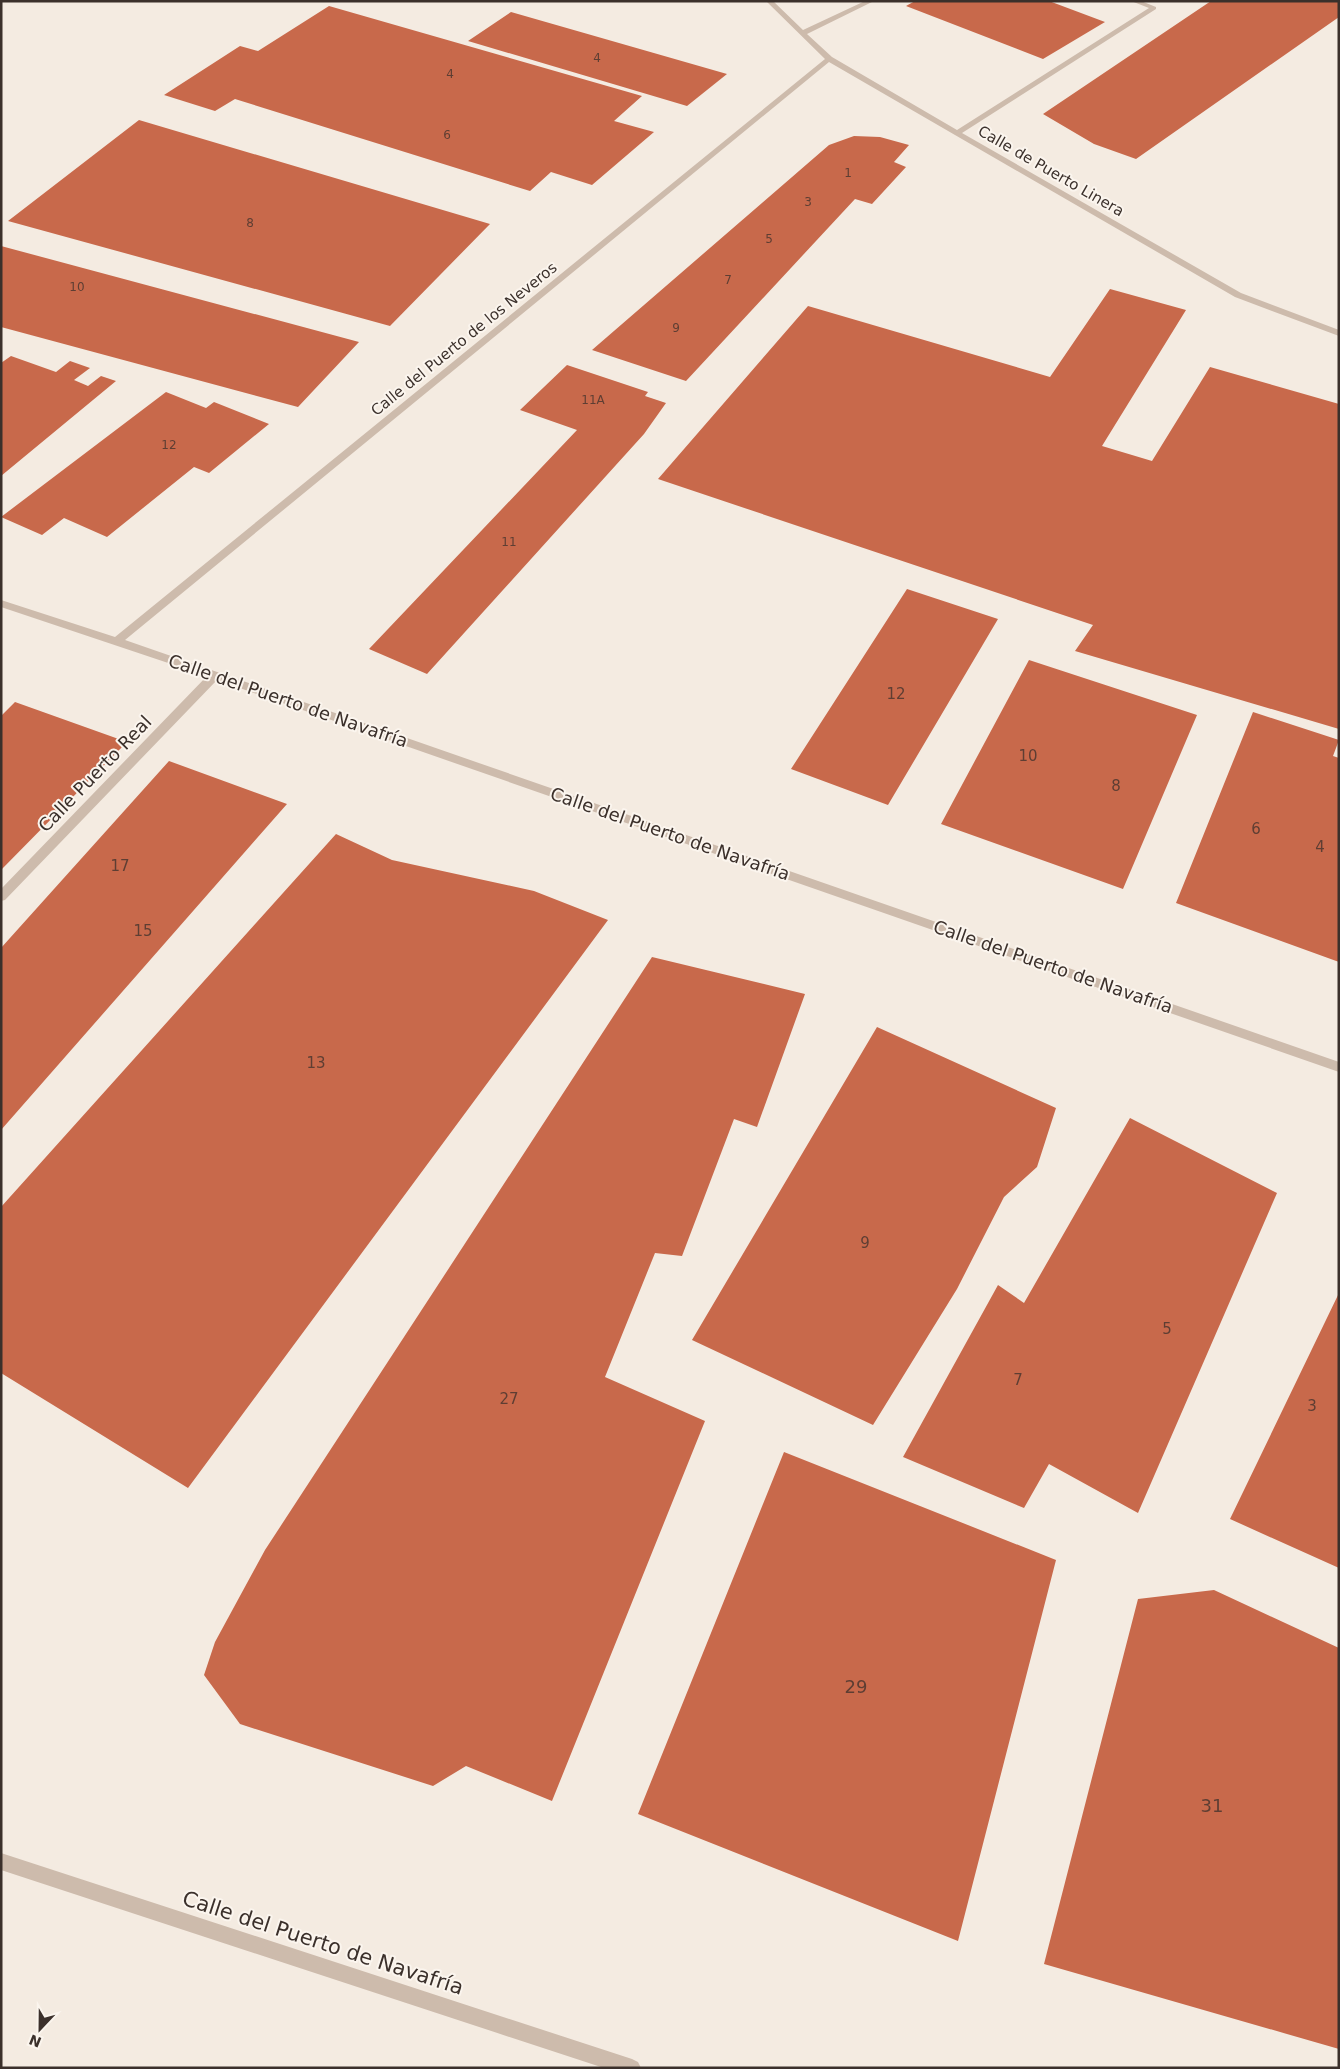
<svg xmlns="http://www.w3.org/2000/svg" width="1340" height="2069" viewBox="0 0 1340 2069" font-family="'DejaVu Sans',sans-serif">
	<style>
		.building { fill: #c8694b }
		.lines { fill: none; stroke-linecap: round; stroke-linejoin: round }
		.minor { fill: #cdbbac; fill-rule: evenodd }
		.labels { text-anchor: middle; stroke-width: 4; stroke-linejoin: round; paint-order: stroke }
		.far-number-label { font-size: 12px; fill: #5e3e33 }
		.far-street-label { font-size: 15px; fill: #3b302b; stroke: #fbf5ee }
		.number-label { font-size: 15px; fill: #5e3e33 }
		.street-label { font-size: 18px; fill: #3b302b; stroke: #fbf5ee }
		.near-number-label { font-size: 18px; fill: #5e3e33 }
		.near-street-label { font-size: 21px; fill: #3b302b; stroke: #fbf5ee }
	</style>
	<rect width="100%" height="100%" fill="#f4ebe1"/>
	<path class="building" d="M 915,1 L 1049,1 L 1105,22 L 1043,59 L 906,6 Z
		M 1211,1 L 1339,1 L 1339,17 L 1136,159 L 1094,144 L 1043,114 Z
		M 329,6 L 642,96 L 614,121 L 654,132 L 592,185 L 551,172 L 530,191 L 235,99 L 215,111 L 164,95 L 240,46 L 258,51 Z
		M 511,12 L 727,74 L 687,106 L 468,41 Z
		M 139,120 L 490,224 L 390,326 L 8,221 Z
		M 854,136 L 880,137 L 909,145 L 894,162 L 906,167 L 872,204 L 855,199 L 686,381 L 592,350 L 829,145 Z
		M 1,246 L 359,342 L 298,407 L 1,327 Z
		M 1110,289 L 1186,310 L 1102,446 L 1152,461 L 1210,367 L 1339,404 L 1339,729 L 1075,651 L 1093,625 L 658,479 L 808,306 L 1050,377 Z
		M 11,356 L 56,372 L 70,361 L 90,368 L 74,380 L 88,386 L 101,376 L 116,381 L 1,476 L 1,363 Z
		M 567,365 L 648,392 L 645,396 L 666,403 L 644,434 L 427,674 L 369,649 L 577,430 L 520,410 Z
		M 166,392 L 206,408 L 214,402 L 269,424 L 209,473 L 194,467 L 107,537 L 64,518 L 42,535 L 1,517 Z
		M 907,589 L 998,619 L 888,805 L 791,769 Z
		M 1029,660 L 1197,715 L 1123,889 L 941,824 Z
		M 15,702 L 127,742 L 1,870 L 1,716 Z
		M 1253,712 L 1339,740 L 1333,756 L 1339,758 L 1339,962 L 1176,903 Z
		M 169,761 L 287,804 L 1,1130 L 1,948 Z
		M 336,834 L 392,860 L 534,891 L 608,920 L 188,1488 L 1,1373 L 1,1207 Z
		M 652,957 L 805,994 L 757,1127 L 734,1119 L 682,1256 L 655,1253 L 605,1377 L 705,1421 L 552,1801 L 466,1766 L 433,1786 L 240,1724 L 204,1675 L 215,1642 L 265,1550 Z
		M 877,1027 L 1056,1108 L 1037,1167 L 1004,1197 L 957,1289 L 873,1425 L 692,1340 Z
		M 1130,1118 L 1277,1193 L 1138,1513 L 1049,1464 L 1024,1508 L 903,1457 L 998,1285 L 1024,1303 Z
		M 1339,1293 L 1339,1568 L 1230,1519 Z
		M 784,1452 L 1056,1560 L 958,1941 L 638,1814 Z
		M 1214,1590 L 1339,1648 L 1339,2049 L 1044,1964 L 1138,1599 Z"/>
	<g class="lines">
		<path class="minor" d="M 766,1 L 773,1 L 803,30 L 865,1 L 874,1 L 807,34 L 832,57 L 957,130 L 1149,8 L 1131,1 L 1141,1 L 1156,7 L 1156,9 L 962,133 L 1241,293 L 1339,330 L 1339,336 L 1235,297 L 829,62 L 125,640 L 1339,1062 L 1339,1072 L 217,680 L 5,900 L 1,901 L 1,889 L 207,676 L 1,607 L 1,600 L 115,637 L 825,59 Z
			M 1,1853 L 632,2059 L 638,2062 L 641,2068 L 604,2068 L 1,1870 Z"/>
	</g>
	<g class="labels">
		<g class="far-number-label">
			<text x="597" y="62">4</text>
			<text x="450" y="78">4</text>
			<text x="447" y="139">6</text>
			<text x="848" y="177">1</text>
			<text x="808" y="206">3</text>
			<text x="250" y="227">8</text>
			<text x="769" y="243">5</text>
			<text x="728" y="284">7</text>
			<text x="77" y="291">10</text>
			<text x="676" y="332">9</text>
			<text x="593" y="404">11A</text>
			<text x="169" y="449">12</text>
			<text x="509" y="546">11</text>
		</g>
		<g class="far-street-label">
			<text transform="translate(1051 171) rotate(30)" y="5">Calle de Puerto Linera</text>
			<text transform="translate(464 339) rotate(-39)" y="5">Calle del Puerto de los Neveros</text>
		</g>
		<g class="number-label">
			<text x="896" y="699">12</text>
			<text x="1028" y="761">10</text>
			<text x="1116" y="791">8</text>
			<text x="1256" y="834">6</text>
			<text x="1320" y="852">4</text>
			<text x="120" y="871">17</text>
			<text x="143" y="936">15</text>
			<text x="316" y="1068">13</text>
			<text x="865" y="1248">9</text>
			<text x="1167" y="1334">5</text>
			<text x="1018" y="1385">7</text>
			<text x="509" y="1404">27</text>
			<text x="1312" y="1411">3</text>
		</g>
		<g class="street-label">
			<text transform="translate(288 701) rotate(19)" y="6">Calle del Puerto de Navafría</text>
			<text transform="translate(95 774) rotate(-46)" y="6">Calle Puerto Real</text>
			<text transform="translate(670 834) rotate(19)" y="6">Calle del Puerto de Navafría</text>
			<text transform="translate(1053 967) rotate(19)" y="6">Calle del Puerto de Navafría</text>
		</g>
		<g class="near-number-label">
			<text x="856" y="1693">29</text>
			<text x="1212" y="1812">31</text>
		</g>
		<g class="near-street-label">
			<text transform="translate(323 1943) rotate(18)" y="7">Calle del Puerto de Navafría</text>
		</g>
	</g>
	<rect width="1340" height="2069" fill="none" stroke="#3b302b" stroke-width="5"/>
	<g transform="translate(40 2029) rotate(202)" stroke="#fbf5ee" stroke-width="4" paint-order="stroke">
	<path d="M0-4L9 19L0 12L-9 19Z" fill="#3b302b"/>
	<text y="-8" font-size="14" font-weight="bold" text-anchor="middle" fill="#3b302b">N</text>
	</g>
</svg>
